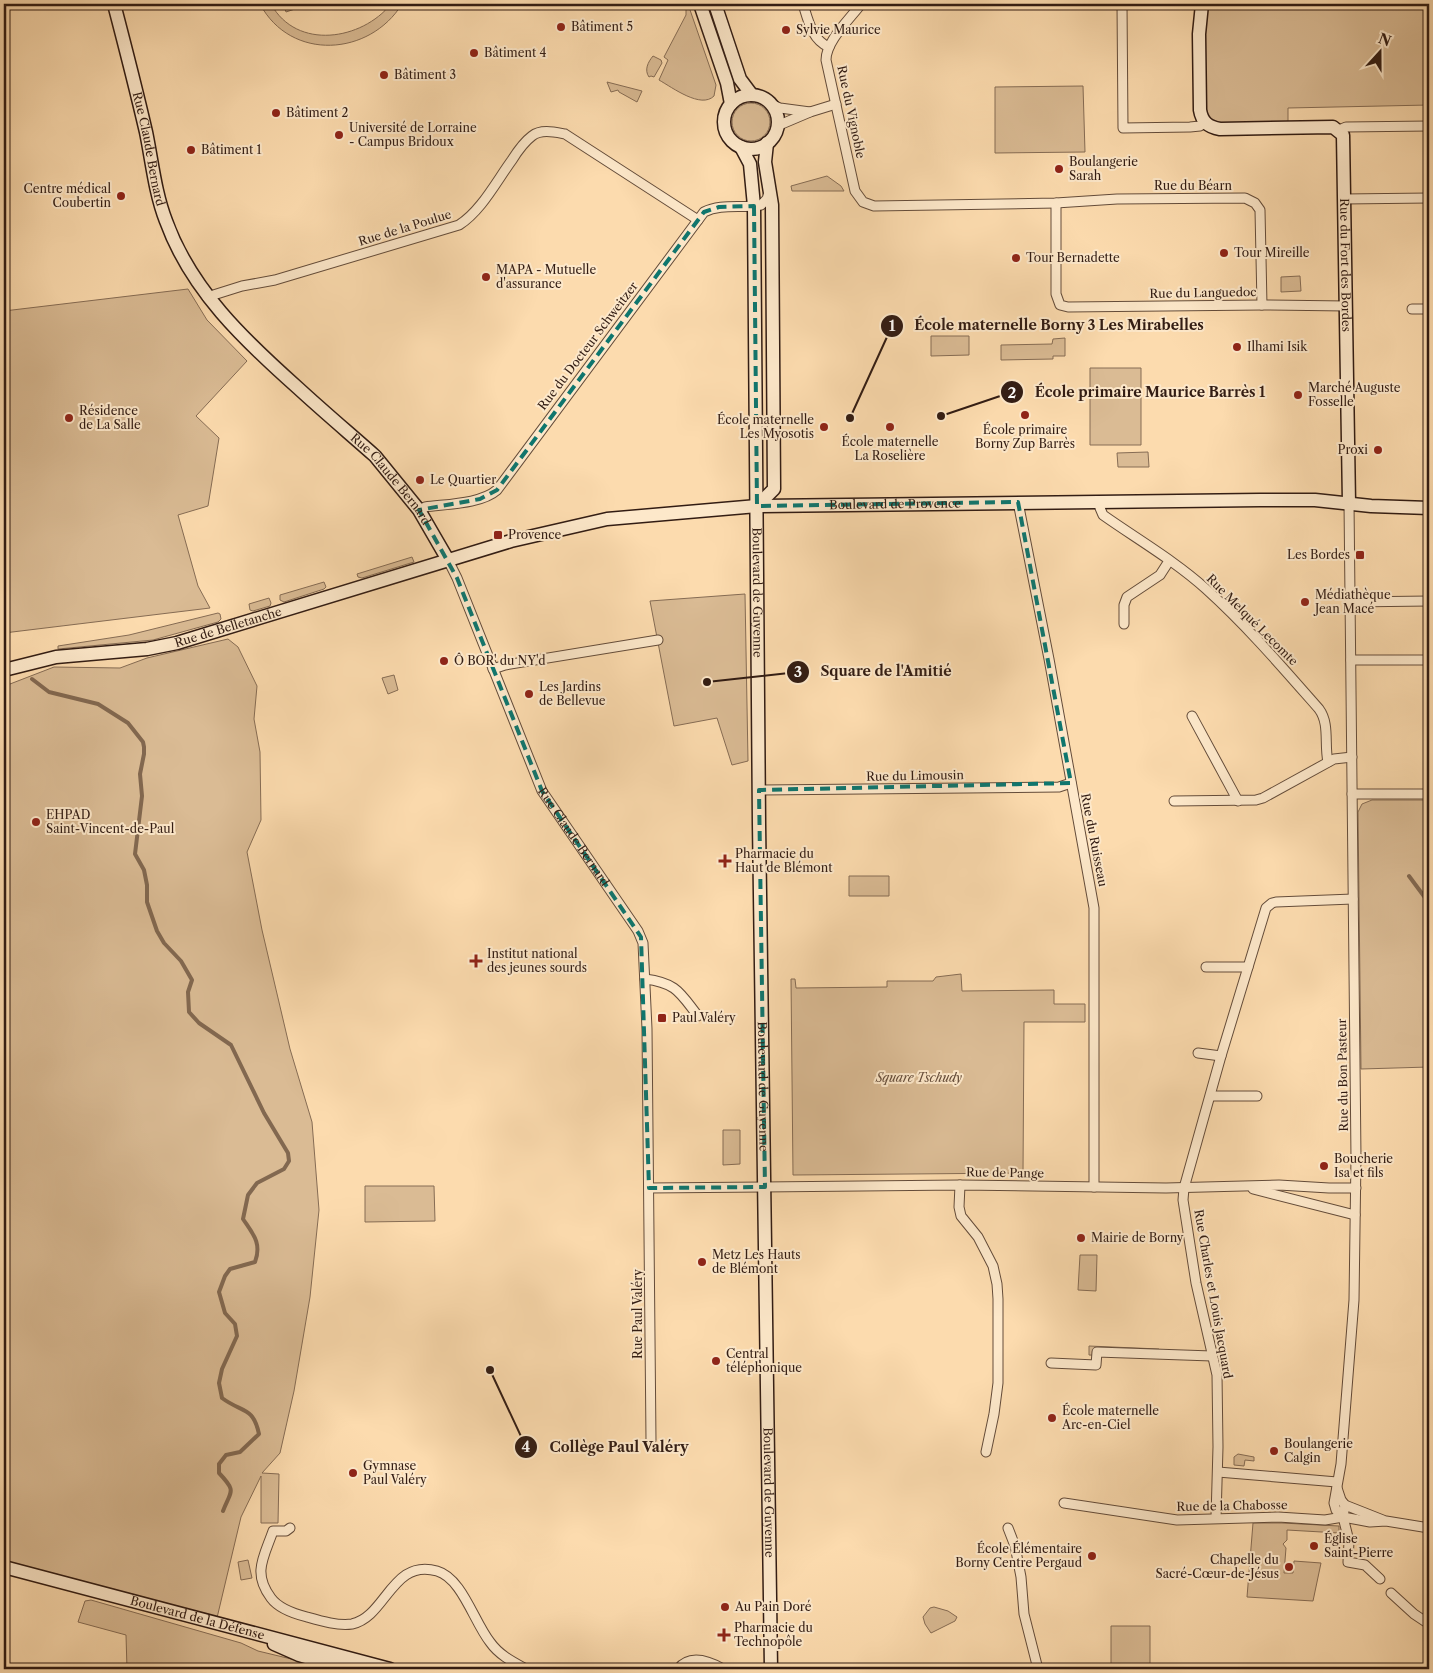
<svg xmlns="http://www.w3.org/2000/svg" width="1433" height="1673" viewBox="0 0 1433 1673" font-family="'Libre Caslon Text',serif">
	<style>
		.green { fill: #dabb94; stroke: #866c54 }
		.lines { fill: none; stroke-linecap: round; stroke-linejoin: round }
		.stream { stroke: #826850; stroke-width: 4 }
		.street-casing { stroke: #644c3a; stroke-width: 11 }
		.secondary-casing { stroke: #321c13; stroke-width: 15 }
		.street { stroke: #fde8ca; stroke-width: 9 }
		.secondary { stroke: #fde8ca; stroke-width: 12 }
		.marked { fill: none; stroke: #0f766e; stroke-width: 4; stroke-dasharray: 10 6; stroke-linejoin: round }
		.poi-dot { fill: #8f2418; stroke: #fde8ca; stroke-width: 2 }
		.labels { text-anchor: middle; stroke-width: 4; stroke-linejoin: round; paint-order: stroke }
		.poi-label { font-size: 12px; fill: #321c13; stroke: #fde8ca; text-anchor: start }
		.street-label { font-size: 12px; fill: #321c13; stroke: #fde8ca }
		.park-label { font-size: 12px; font-style: italic; fill: #644c3a; stroke: #fde8ca }
		.leader { fill: none; stroke: #321c13; stroke-width: 2 }
		.callout-dot { fill: #321c13; stroke: #fde8ca; stroke-width: 2 }
		.mark-label { font-size: 15px; text-anchor: middle; font-weight: bold; fill: #fff }
		.callout-label { font-size: 14px; text-anchor: middle; font-weight: bold; fill: #321c13; stroke: #fde8ca; stroke-width: 4; stroke-linejoin: round; paint-order: stroke }
	</style>
	<rect width="100%" height="100%" fill="#fcdbae"/>
	<filter id="stains"><feTurbulence type="fractalNoise" baseFrequency=".004" numOctaves="4"/><feColorMatrix values="0 0 0 0 .2 0 0 0 0 .09 0 0 0 0 .02 0 0 0 .5 -.17"/></filter>
	<radialGradient id="worn" r=".72"><stop offset=".6" stop-color="#630" stop-opacity="0"/><stop offset="1" stop-color="#630" stop-opacity=".3"/></radialGradient>
	<path class="green" d="M 260,4 L 271,4 C 297,51 362,40 391,4 L 402,4 C 370,56 291,62 260,4 Z
		M 283,4 L 310,4 L 286,12 Z
		M 1202,4 L 1429,4 L 1429,105 L 1288,108 L 1288,128 L 1220,129 L 1200,110 Z
		M 689,7 L 716,85 L 714,96 C 701,109 673,88 659,80 L 668,60 L 664,57 L 686,15 L 686,8 Z
		M 653,56 L 661,60 L 662,63 L 654,77 L 651,76 L 649,77 C 644,70 648,62 653,56 Z
		M 607,82 L 642,91 L 637,102 L 619,92 L 618,90 L 611,92 Z
		M 1083,86 L 1085,152 L 995,153 L 995,87 Z
		M732 122a19 19 0 1 1 38 0a19 19 0 1 1-38 0Z
		M 827,176 L 841,186 L 844,191 L 792,191 L 791,186 Z
		M 1300,276 L 1301,291 L 1281,292 L 1281,277 Z
		M 188,289 L 207,320 L 247,361 L 196,416 L 219,438 L 208,506 L 178,515 L 198,586 L 210,608 L 4,633 L 4,311 Z
		M 931,336 L 969,336 L 969,355 L 931,356 Z
		M 1065,338 L 1065,356 L 1053,356 L 1053,359 L 1001,360 L 1001,345 L 1052,344 L 1053,339 Z
		M 1090,368 L 1141,368 L 1141,445 L 1090,445 Z
		M 1148,452 L 1149,467 L 1118,467 L 1117,453 Z
		M 412,557 L 414,562 L 362,578 L 358,577 L 357,574 Z
		M 324,582 L 326,587 L 324,589 L 284,602 L 280,600 L 280,595 Z
		M 745,594 L 748,761 L 732,765 L 717,718 L 674,726 L 650,601 Z
		M 269,598 L 271,603 L 270,606 L 253,611 L 250,610 L 249,604 Z
		M 218,613 L 220,614 L 221,619 L 218,622 L 153,640 L 58,649 L 58,646 L 129,635 Z
		M 228,639 L 238,647 L 257,686 L 254,719 L 260,752 L 261,820 L 247,852 L 262,930 L 290,1049 L 312,1122 L 319,1210 L 310,1297 L 294,1391 L 280,1453 L 262,1473 L 279,1474 L 278,1523 L 261,1523 L 261,1476 L 241,1517 L 216,1622 L 4,1567 L 4,681 L 10,684 L 54,667 L 120,668 L 147,658 Z
		M 394,675 L 398,690 L 388,694 L 382,678 Z
		M 1372,800 L 1429,800 L 1429,1067 L 1361,1069 L 1358,812 L 1362,804 Z
		M 849,876 L 889,876 L 889,896 L 849,896 Z
		M 961,974 L 962,991 L 1054,990 L 1054,1004 L 1085,1004 L 1085,1022 L 1024,1022 L 1023,1173 L 793,1175 L 791,979 L 795,979 L 796,988 L 887,987 L 887,981 L 933,981 L 936,977 Z
		M 723,1130 L 740,1130 L 740,1164 L 723,1165 Z
		M 365,1186 L 434,1186 L 435,1221 L 365,1222 Z
		M 1080,1255 L 1097,1255 L 1096,1291 L 1078,1290 Z
		M 1089,1346 L 1159,1349 L 1158,1358 L 1089,1355 Z
		M 1238,1454 L 1254,1457 L 1254,1461 L 1245,1460 L 1244,1466 L 1234,1465 L 1234,1457 Z
		M 1253,1523 L 1282,1523 L 1339,1526 L 1339,1533 L 1287,1530 L 1287,1540 L 1283,1544 L 1286,1548 L 1284,1573 L 1293,1573 L 1294,1561 L 1321,1563 L 1313,1601 L 1247,1597 Z
		M 248,1560 L 252,1578 L 241,1580 L 238,1562 Z
		M 91,1600 L 241,1643 L 258,1651 L 308,1663 L 311,1669 L 127,1669 L 126,1635 L 78,1622 L 85,1601 Z
		M 934,1607 L 948,1611 L 957,1617 L 955,1621 L 931,1633 L 925,1624 L 923,1617 L 930,1608 Z
		M 1111,1626 L 1150,1626 L 1150,1669 L 1111,1669 Z"/>
	<g class="lines">
		<path class="stream" d="M 32,679 L 49,692 L 98,704 L 128,723 L 143,742 L 144,747 L 144,754 L 140,774 L 142,796 L 135,854 L 144,870 L 147,885 L 147,902 L 157,931 L 164,943 L 181,961 L 192,980 L 188,992 L 189,1012 L 199,1023 L 231,1045 L 264,1113 L 288,1153 L 289,1161 L 284,1169 L 257,1183 L 248,1195 L 243,1219 C 253,1234 262,1243 255,1262 L 230,1269 L 225,1276 L 219,1292 L 225,1313 L 235,1324 L 237,1336 L 222,1369 L 219,1383 L 222,1398 C 242,1413 253,1406 259,1434 L 240,1452 L 226,1455 L 219,1464 L 219,1473 C 237,1492 231,1490 223,1511
			M 1409,876 L 1429,903"/>
		<defs>
			<g id="street">
				<path d="M 803,4 C 808,20 812,40 829,47"/>
				<path d="M 861,4 C 850,19 826,41 826,60 L 855,191 L 863,202 L 874,206 L 1056,203 L 1117,199 L 1245,198 L 1255,203 L 1260,210 L 1262,305"/>
				<path d="M 1122,4 L 1123,128 L 1190,127 L 1200,126 L 1205,123"/>
				<path d="M 771,104 L 780,108 L 810,112"/>
				<path d="M 777,126 L 810,112 L 836,104"/>
				<path d="M 1339,130 L 1346,127 L 1429,126"/>
				<path d="M 1344,199 L 1429,198"/>
				<path d="M 1056,203 L 1056,294 L 1060,305 L 1068,307 L 1262,305 L 1346,306"/>
				<path d="M 207,297 L 242,286 L 275,280 L 459,225 C 481,211 496,182 512,160 C 517,152 524,142 532,136 C 541,129 554,132 565,134 L 698,220"/>
				<path d="M 1412,309 L 1429,309"/>
				<path d="M 1018,502 L 1049,659 L 1094,908 L 1094,1187"/>
				<path d="M 1099,502 L 1100,508 L 1103,515 C 1137,539 1175,561 1206,589 C 1247,626 1283,668 1319,709 C 1330,724 1324,744 1328,762"/>
				<path d="M 419,510 L 425,507 C 446,504 481,504 497,490 L 704,212 C 722,203 742,209 761,205 L 767,199 L 769,192"/>
				<path id="s1" d="M 448,560 L 457,578 L 542,791 L 638,931 L 643,943 L 647,1029 L 651,1440"/>
				<path d="M 1350,602 L 1429,601"/>
				<path d="M 1124,624 L 1124,605 L 1127,597 L 1160,575 L 1169,561"/>
				<path d="M 1351,660 L 1429,660"/>
				<path d="M 493,669 L 505,665 L 658,640"/>
				<path d="M 1192,716 L 1238,801"/>
				<path d="M 759,790 L 1059,787 L 1071,783"/>
				<path d="M 1352,794 L 1429,794"/>
				<path d="M 1174,801 L 1256,800 L 1263,798 L 1334,759 L 1352,757"/>
				<path d="M 1206,967 L 1248,967"/>
				<path d="M 645,979 C 677,983 680,993 698,1016"/>
				<path d="M 1198,1053 L 1221,1056"/>
				<path d="M 1211,1096 L 1257,1096"/>
				<path d="M 960,1185 L 959,1207 L 961,1216 L 978,1237 L 993,1266 L 997,1284 L 998,1299 L 998,1383 L 994,1414 L 986,1452"/>
				<path d="M 649,1188 L 960,1185 L 1166,1188 L 1279,1185 L 1329,1188 L 1356,1188"/>
				<path d="M 1253,1189 L 1355,1215"/>
				<path d="M 1051,1363 L 1096,1365 L 1097,1352 L 1212,1356"/>
				<path d="M 1218,1472 L 1337,1482"/>
				<path d="M 1337,1488 L 1341,1500 L 1345,1505 L 1383,1520"/>
				<path d="M 1064,1503 L 1177,1520 L 1278,1517 L 1325,1520 L 1343,1517 L 1370,1522 L 1386,1521 L 1429,1528"/>
				<path d="M 1345,1505 L 1343,1517 L 1349,1541 L 1348,1562 L 1365,1565 L 1380,1579"/>
				<path d="M 1343,1517 L 1336,1510 L 1334,1503 L 1341,1464 L 1354,1300 L 1356,1157 L 1349,503"/>
				<path d="M 1216,1518 L 1218,1447 L 1217,1375 L 1196,1283 L 1183,1200 L 1184,1188 L 1221,1056 L 1266,908 L 1272,903 L 1276,902 L 1353,899"/>
				<path d="M 290,1528 L 286,1531 L 273,1531 C 264,1557 252,1573 271,1598 C 279,1609 295,1614 307,1617 C 321,1621 338,1626 352,1624 C 386,1617 392,1558 437,1571 C 462,1578 474,1622 490,1642 C 499,1655 513,1662 526,1669"/>
				<path d="M 1008,1528 L 1015,1546 L 1021,1577 L 1024,1614 L 1038,1669"/>
				<path d="M 1391,1593 L 1414,1614 L 1429,1624"/>
				<path d="M 678,1669 C 690,1654 709,1661 723,1669"/>
			</g>
			<g id="secondary">
				<path id="s2" d="M 114,4 C 125,46 136,89 146,132 C 152,161 155,193 166,221 C 191,290 244,340 298,388 C 323,411 349,433 375,456 L 419,510 L 448,560"/>
				<path d="M 700,4 L 727,83 L 731,104"/>
				<path d="M 715,4 L 740,79 L 752,95"/>
				<path id="s3" d="M 1202,4 L 1199,34 L 1200,110 C 1202,122 1208,127 1220,129 L 1333,127 L 1343,135 L 1349,503"/>
				<circle cx="751" cy="122" r="27"/>
				<path id="s4" d="M 741,147 L 750,164 L 754,206 L 759,824 L 771,1669"/>
				<path d="M 757,506 L 774,489 L 772,205 L 765,162 L 767,143"/>
				<path id="s5" d="M 4,670 L 56,657 L 147,649 L 177,643 L 511,541 L 607,519 L 757,506 L 1260,500 L 1315,500 L 1371,506 L 1429,508"/>
				<path id="s6" d="M 4,1567 L 390,1669"/>
				<path d="M 274,1644 L 299,1655 L 347,1669"/>
			</g>
		</defs>
		<use href="#street" class="street-casing"/>
		<use href="#secondary" class="secondary-casing"/>
		<use href="#street" class="street"/>
		<use href="#secondary" class="secondary"/>
	</g>
	<path class="marked" d="M 754,206 L 757,506 L 1018,502 L 1071,783 L 759,790 L 765,1187 L 649,1188 L 641,937 L 542,791 L 457,578 L 419,510 L 480,499 L 497,490 L 704,212 L 719,207 Z"/>
	<g class="poi-dot">
		<circle cx="561" cy="27" r="5"/>
		<circle cx="786" cy="30" r="5"/>
		<circle cx="474" cy="53" r="5"/>
		<circle cx="384" cy="75" r="5"/>
		<circle cx="276" cy="113" r="5"/>
		<circle cx="339" cy="135" r="5"/>
		<circle cx="191" cy="150" r="5"/>
		<circle cx="1059" cy="169" r="5"/>
		<circle cx="121" cy="196" r="5"/>
		<circle cx="1224" cy="253" r="5"/>
		<circle cx="1016" cy="258" r="5"/>
		<circle cx="486" cy="277" r="5"/>
		<circle cx="1237" cy="347" r="5"/>
		<circle cx="1298" cy="395" r="5"/>
		<circle cx="1025" cy="415" r="5"/>
		<circle cx="69" cy="418" r="5"/>
		<circle cx="824" cy="427" r="5"/>
		<circle cx="890" cy="427" r="5"/>
		<circle cx="1378" cy="450" r="5"/>
		<circle cx="420" cy="480" r="5"/>
		<rect x="493" y="530" width="10" height="10" rx="2.5"/>
		<rect x="1355" y="550" width="10" height="10" rx="2.5"/>
		<circle cx="1305" cy="602" r="5"/>
		<circle cx="444" cy="661" r="5"/>
		<circle cx="529" cy="694" r="5"/>
		<circle cx="36" cy="822" r="5"/>
		<path d="M722.5 853.5h5v5h5v5h-5v5h-5v-5h-5v-5h5z"/>
		<path d="M473.5 953.5h5v5h5v5h-5v5h-5v-5h-5v-5h5z"/>
		<rect x="657" y="1013" width="10" height="10" rx="2.5"/>
		<circle cx="1324" cy="1166" r="5"/>
		<circle cx="1081" cy="1238" r="5"/>
		<circle cx="702" cy="1262" r="5"/>
		<circle cx="716" cy="1361" r="5"/>
		<circle cx="1052" cy="1418" r="5"/>
		<circle cx="1274" cy="1451" r="5"/>
		<circle cx="353" cy="1473" r="5"/>
		<circle cx="1314" cy="1546" r="5"/>
		<circle cx="1092" cy="1556" r="5"/>
		<circle cx="1289" cy="1567" r="5"/>
		<circle cx="725" cy="1607" r="5"/>
		<path d="M721.5 1627.5h5v5h5v5h-5v5h-5v-5h-5v-5h5z"/>
	</g>
	<g class="labels">
		<g class="poi-label">
			<text x="571" y="31">Bâtiment 5</text>
			<text x="796" y="34">Sylvie Maurice</text>
			<text x="484" y="57">Bâtiment 4</text>
			<text x="394" y="79">Bâtiment 3</text>
			<text x="286" y="117">Bâtiment 2</text>
			<text x="349" y="132">Université de Lorraine<tspan x="349" dy="14">- Campus Bridoux</tspan></text>
			<text x="201" y="154">Bâtiment 1</text>
			<text x="1069" y="166">Boulangerie<tspan x="1069" dy="14">Sarah</tspan></text>
			<text x="111" y="193" text-anchor="end">Centre médical<tspan x="111" dy="14">Coubertin</tspan></text>
			<text x="1234" y="257">Tour Mireille</text>
			<text x="1026" y="262">Tour Bernadette</text>
			<text x="496" y="274">MAPA - Mutuelle<tspan x="496" dy="14">d'assurance</tspan></text>
			<text x="1247" y="351">Ilhami Isik</text>
			<text x="1308" y="392">Marché Auguste<tspan x="1308" dy="14">Fosselle</tspan></text>
			<text x="79" y="415">Résidence<tspan x="79" dy="14">de La Salle</tspan></text>
			<text x="814" y="424" text-anchor="end">École maternelle<tspan x="814" dy="14">Les Myosotis</tspan></text>
			<text x="1025" y="434" text-anchor="middle">École primaire<tspan x="1025" dy="14">Borny Zup Barrès</tspan></text>
			<text x="890" y="446" text-anchor="middle">École maternelle<tspan x="890" dy="14">La Roselière</tspan></text>
			<text x="1368" y="454" text-anchor="end">Proxi</text>
			<text x="430" y="484">Le Quartier</text>
			<text x="508" y="539">Provence</text>
			<text x="1350" y="559" text-anchor="end">Les Bordes</text>
			<text x="1315" y="599">Médiathèque<tspan x="1315" dy="14">Jean Macé</tspan></text>
			<text x="454" y="665">Ô BOR' du NY'd</text>
			<text x="539" y="691">Les Jardins<tspan x="539" dy="14">de Bellevue</tspan></text>
			<text x="46" y="819">EHPAD<tspan x="46" dy="14">Saint-Vincent-de-Paul</tspan></text>
			<text x="735" y="858">Pharmacie du<tspan x="735" dy="14">Haut de Blémont</tspan></text>
			<text x="487" y="958">Institut national<tspan x="487" dy="14">des jeunes sourds</tspan></text>
			<text x="672" y="1022">Paul Valéry</text>
			<text x="1334" y="1163">Boucherie<tspan x="1334" dy="14">Isa et fils</tspan></text>
			<text x="1091" y="1242">Mairie de Borny</text>
			<text x="712" y="1259">Metz Les Hauts<tspan x="712" dy="14">de Blémont</tspan></text>
			<text x="726" y="1358">Central<tspan x="726" dy="14">téléphonique</tspan></text>
			<text x="1062" y="1415">École maternelle<tspan x="1062" dy="14">Arc-en-Ciel</tspan></text>
			<text x="1284" y="1448">Boulangerie<tspan x="1284" dy="14">Calgin</tspan></text>
			<text x="363" y="1470">Gymnase<tspan x="363" dy="14">Paul Valéry</tspan></text>
			<text x="1324" y="1543">Église<tspan x="1324" dy="14">Saint-Pierre</tspan></text>
			<text x="1082" y="1553" text-anchor="end">École Élémentaire<tspan x="1082" dy="14">Borny Centre Pergaud</tspan></text>
			<text x="1279" y="1564" text-anchor="end">Chapelle du<tspan x="1279" dy="14">Sacré-Cœur-de-Jésus</tspan></text>
			<text x="735" y="1611">Au Pain Doré</text>
			<text x="734" y="1632">Pharmacie du<tspan x="734" dy="14">Technopôle</tspan></text>
		</g>
		<g class="street-label">
			<text transform="translate(851 112) rotate(78)" y="4">Rue du Vignoble</text>
			<text dy="4" stroke="none"><textPath href="#s2" startOffset="149">Rue Claude Bernard</textPath></text>
			<text x="1193" y="190">Rue du Béarn</text>
			<text transform="translate(405 228) rotate(-17)" y="4">Rue de la Poulue</text>
			<text dy="4" stroke="none"><textPath href="#s3" startOffset="392">Rue du Fort des Bordes</textPath></text>
			<text transform="translate(1203 293) rotate(-1)" y="4">Rue du Languedoc</text>
			<text transform="translate(588 346) rotate(-53)" y="4">Rue du Docteur Schweitzer</text>
			<text dy="4" stroke="none"><textPath href="#s2" startOffset="569">Rue Claude Bernard</textPath></text>
			<text dy="4" stroke="none"><textPath href="#s5" startOffset="912">Boulevard de Provence</textPath></text>
			<text dy="4" stroke="none"><textPath href="#s4" startOffset="448">Boulevard de Guyenne</textPath></text>
			<text transform="translate(1252 620) rotate(45)" y="4">Rue Melqué Lecomte</text>
			<text dy="4" stroke="none"><textPath href="#s5" startOffset="229">Rue de Belletanche</textPath></text>
			<text transform="translate(915 776) rotate(-1)" y="4">Rue du Limousin</text>
			<text dy="4" stroke="none"><textPath href="#s1" startOffset="305">Rue Claude Bernard</textPath></text>
			<text transform="translate(1094 840) rotate(79)" y="4">Rue du Ruisseau</text>
			<text transform="translate(1343 1075) rotate(-91)" y="4">Rue du Bon Pasteur</text>
			<text dy="4" stroke="none"><textPath href="#s4" startOffset="942">Boulevard de Guyenne</textPath></text>
			<text transform="translate(1005 1173) rotate(1)" y="4">Rue de Pange</text>
			<text transform="translate(1213 1294) rotate(80)" y="4">Rue Charles et Louis Jacquard</text>
			<text transform="translate(638 1314) rotate(-90)" y="4">Rue Paul Valéry</text>
			<text dy="4" stroke="none"><textPath href="#s4" startOffset="1348">Boulevard de Guyenne</textPath></text>
			<text transform="translate(1232 1506) rotate(-1)" y="4">Rue de la Chabosse</text>
			<text dy="4" stroke="none"><textPath href="#s6" startOffset="200">Boulevard de la Défense</textPath></text>
		</g>
		<g class="park-label">
			<text x="919" y="1082">Square Tschudy</text>
		</g>
	</g>
	<path class="leader" d="M850 418L892 326M941 416L1012 392M707 682L798 672M490 1370L526 1447"/>
	<g class="callout-dot">
		<circle cx="850" cy="418" r="5"/>
		<circle cx="941" cy="416" r="5"/>
		<circle cx="707" cy="682" r="5"/>
		<circle cx="490" cy="1370" r="5"/>
		<circle cx="892" cy="326" r="12"/>
		<circle cx="1012" cy="392" r="12"/>
		<circle cx="798" cy="672" r="12"/>
		<circle cx="526" cy="1447" r="12"/>
	</g>
	<g class="mark-label">
		<text x="892" y="331">1</text>
		<text x="1012" y="398">2</text>
		<text x="798" y="677">3</text>
		<text x="526" y="1452">4</text>
	</g>
	<g class="callout-label">
		<text x="1059" y="330">École maternelle Borny 3 Les Mirabelles</text>
		<text x="1150" y="397">École primaire Maurice Barrès 1</text>
		<text x="886" y="676">Square de l'Amitié</text>
		<text x="619" y="1452">Collège Paul Valéry</text>
	</g>
	<rect width="1433" height="1673" fill="none" stroke="#fcdbae" stroke-width="20"/>
	<rect x="5" y="5" width="1423" height="1663" fill="none" stroke="#321c13" stroke-width="2.5"/>
	<rect x="10" y="10" width="1413" height="1653" fill="none" stroke="#321c13"/>
	<g transform="translate(1380 52) rotate(21)" stroke="#fde8ca" stroke-width="4" paint-order="stroke">
	<path d="M0-4L9 19L0 12L-9 19Z" fill="#321c13"/>
	<text y="-8" font-size="14" font-weight="bold" text-anchor="middle" fill="#321c13">N</text>
	</g>
	<rect width="100%" height="100%" filter="url(#stains)"/>
	<rect width="100%" height="100%" fill="url(#worn)"/>
</svg>
